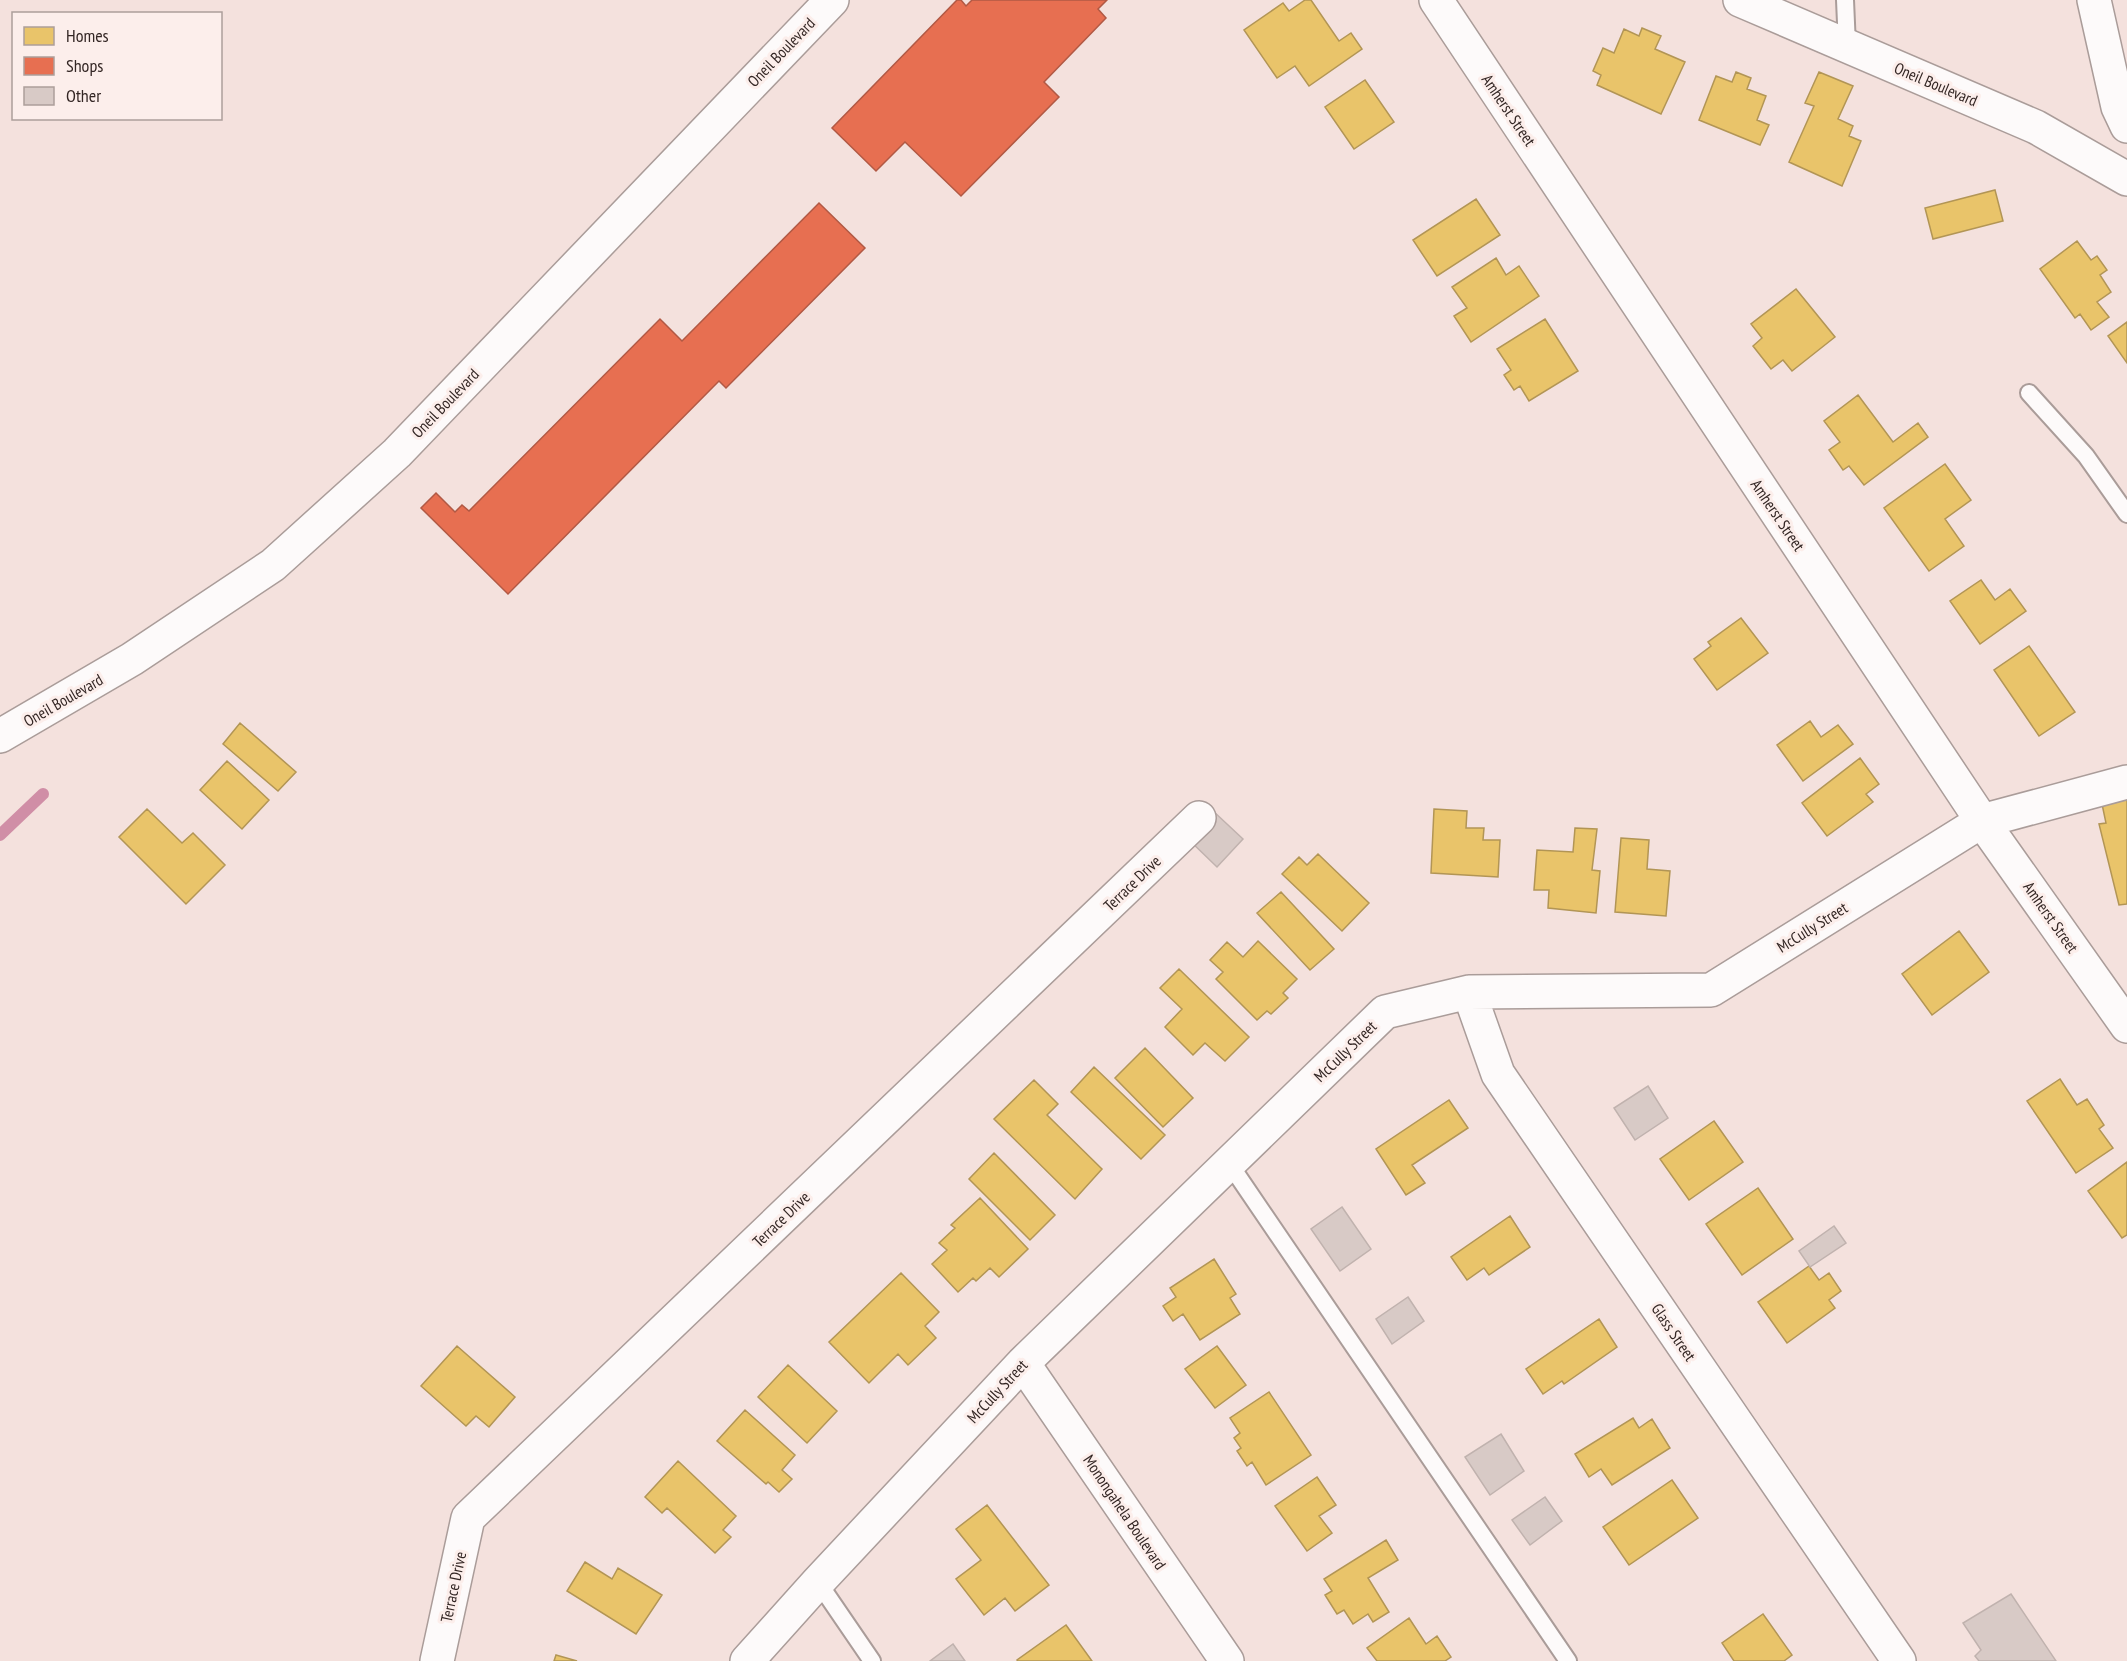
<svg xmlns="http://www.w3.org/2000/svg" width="2127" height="1661" viewBox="0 0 2127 1661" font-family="'PT Sans Narrow',sans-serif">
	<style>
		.homes { fill: #e9c46a; stroke: #b29555; stroke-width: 1.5 }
		.shops { fill: #e76f51; stroke: #b15944; stroke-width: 1.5 }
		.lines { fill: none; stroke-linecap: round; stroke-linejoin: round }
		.stream { stroke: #d08ea6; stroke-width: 12 }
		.building { fill: #d8cac6; stroke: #c0b2ae; stroke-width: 1.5 }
		.lane-casing { stroke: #aa9c99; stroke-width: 20 }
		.street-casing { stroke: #aa9c99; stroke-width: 36 }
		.secondary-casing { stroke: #aa9c99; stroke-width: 36 }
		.lane { stroke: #fdfafa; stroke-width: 16 }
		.street { stroke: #fdfafa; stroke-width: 33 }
		.secondary { stroke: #fdfafa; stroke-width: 33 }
		.labels { text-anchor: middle; stroke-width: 6; stroke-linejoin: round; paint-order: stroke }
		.street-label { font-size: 16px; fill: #332624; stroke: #fceeeb }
	</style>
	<rect width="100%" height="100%" fill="#f4e1dd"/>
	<path class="homes" d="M 1305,0 L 1311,0 L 1339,41 L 1351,33 L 1362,49 L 1309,86 L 1295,66 L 1277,78 L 1244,30 L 1283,3 L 1289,11 Z
		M 1642,28 L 1661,36 L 1655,49 L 1685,62 L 1661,114 L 1597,85 L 1601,75 L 1593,71 L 1603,48 L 1614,53 L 1624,29 L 1639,36 Z
		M 1736,72 L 1751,78 L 1747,89 L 1766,96 L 1757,120 L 1769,125 L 1760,145 L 1699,120 L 1716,76 L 1732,82 Z
		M 1819,72 L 1853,86 L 1838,119 L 1853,126 L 1849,136 L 1861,141 L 1842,186 L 1789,162 L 1814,106 L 1805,103 Z
		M 1365,80 L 1394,122 L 1354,149 L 1325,107 Z
		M 1995,190 L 2003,221 L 1933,239 L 1925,208 Z
		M 1476,199 L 1500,235 L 1437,276 L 1413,240 Z
		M 2077,241 L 2091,260 L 2097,256 L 2107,270 L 2100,275 L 2111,292 L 2097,302 L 2109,317 L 2091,330 L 2080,314 L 2075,318 L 2040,269 Z
		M 1496,258 L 1506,275 L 1519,266 L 1539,296 L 1471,342 L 1454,316 L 1467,308 L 1452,287 Z
		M 1796,289 L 1835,337 L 1792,371 L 1783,360 L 1771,369 L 1753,346 L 1762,338 L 1751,324 Z
		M 1545,319 L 1578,371 L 1529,401 L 1520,386 L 1514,390 L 1504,375 L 1511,370 L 1497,349 Z
		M 2127,322 L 2127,363 L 2108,336 Z
		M 1858,395 L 1893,442 L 1918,423 L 1928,437 L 1864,485 L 1849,466 L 1843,470 L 1829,450 L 1840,442 L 1824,421 Z
		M 1945,464 L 1971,500 L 1945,519 L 1964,546 L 1929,571 L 1884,508 Z
		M 1981,580 L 1995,600 L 2010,589 L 2026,611 L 1980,644 L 1950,601 Z
		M 1741,618 L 1768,653 L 1717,690 L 1694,659 L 1711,646 L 1708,642 Z
		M 2029,646 L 2075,712 L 2039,736 L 1994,670 Z
		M 1810,721 L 1821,737 L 1838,725 L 1853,744 L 1803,781 L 1777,745 Z
		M 240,723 L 296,772 L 278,791 L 223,744 Z
		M 1860,758 L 1879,784 L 1866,794 L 1873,802 L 1827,836 L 1802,803 Z
		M 227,761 L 269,800 L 242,829 L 200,790 Z
		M 2127,798 L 2127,904 L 2119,905 L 2099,824 L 2106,823 L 2102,804 Z
		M 147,809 L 182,843 L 193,833 L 225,865 L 186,904 L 119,837 Z
		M 1434,809 L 1467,811 L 1466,828 L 1484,828 L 1483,840 L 1500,840 L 1498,877 L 1431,873 Z
		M 1575,828 L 1597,829 L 1592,870 L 1600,871 L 1596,913 L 1548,908 L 1549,890 L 1534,890 L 1537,850 L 1573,852 Z
		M 1621,838 L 1649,840 L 1647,869 L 1670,871 L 1666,916 L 1615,912 Z
		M 1318,854 L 1369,903 L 1342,931 L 1282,874 L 1299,857 L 1307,865 Z
		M 1281,892 L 1334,949 L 1310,970 L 1257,913 Z
		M 1959,931 L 1989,972 L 1932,1015 L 1902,974 Z
		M 1258,941 L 1297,979 L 1283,993 L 1288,998 L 1271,1014 L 1267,1011 L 1257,1020 L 1216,979 L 1223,972 L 1210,960 L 1227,942 L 1243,957 Z
		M 1179,969 L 1249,1037 L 1225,1061 L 1205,1043 L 1193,1055 L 1165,1027 L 1182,1009 L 1160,988 Z
		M 1145,1048 L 1193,1098 L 1163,1127 L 1115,1078 Z
		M 1094,1067 L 1165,1135 L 1141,1159 L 1071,1092 Z
		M 2060,1079 L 2077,1105 L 2087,1099 L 2104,1125 L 2099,1129 L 2113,1148 L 2076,1173 L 2027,1101 Z
		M 1034,1080 L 1058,1104 L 1047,1115 L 1102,1169 L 1075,1199 L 994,1119 Z
		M 1449,1100 L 1468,1128 L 1412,1165 L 1425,1183 L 1406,1195 L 1376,1149 Z
		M 1714,1121 L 1743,1162 L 1689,1200 L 1660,1159 Z
		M 994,1153 L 1055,1215 L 1030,1240 L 969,1179 Z
		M 2127,1162 L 2127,1235 L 2122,1238 L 2088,1191 Z
		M 1758,1188 L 1793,1239 L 1742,1275 L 1706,1224 Z
		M 980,1198 L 1028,1249 L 999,1277 L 990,1268 L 976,1281 L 973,1278 L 958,1292 L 932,1264 L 947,1250 L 939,1243 L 955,1228 L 951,1225 Z
		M 1510,1216 L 1530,1247 L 1489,1275 L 1484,1268 L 1467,1280 L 1451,1257 Z
		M 1214,1259 L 1236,1294 L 1230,1298 L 1240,1314 L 1200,1340 L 1183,1314 L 1173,1321 L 1163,1306 L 1176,1297 L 1170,1288 Z
		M 1809,1266 L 1819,1280 L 1829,1273 L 1841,1291 L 1829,1300 L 1835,1308 L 1787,1343 L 1758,1302 Z
		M 901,1273 L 939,1312 L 925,1326 L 936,1338 L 908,1365 L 898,1354 L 869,1383 L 829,1342 Z
		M 1599,1319 L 1617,1347 L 1564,1384 L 1562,1381 L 1543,1394 L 1526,1369 Z
		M 457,1346 L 515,1397 L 489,1427 L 476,1416 L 466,1426 L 421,1386 Z
		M 1217,1346 L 1246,1385 L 1215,1408 L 1185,1369 Z
		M 788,1365 L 837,1411 L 807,1443 L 758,1397 Z
		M 1269,1392 L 1311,1455 L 1266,1485 L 1252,1462 L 1247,1466 L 1237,1451 L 1241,1448 L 1234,1438 L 1240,1433 L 1230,1418 Z
		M 745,1410 L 795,1455 L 782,1470 L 792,1479 L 779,1492 L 768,1482 L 766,1484 L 717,1441 Z
		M 1633,1418 L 1639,1428 L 1652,1419 L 1670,1448 L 1612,1485 L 1601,1469 L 1589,1477 L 1575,1454 Z
		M 678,1461 L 736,1516 L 723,1530 L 731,1537 L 715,1553 L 667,1508 L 662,1513 L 645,1497 Z
		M 1317,1477 L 1336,1505 L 1319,1516 L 1332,1533 L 1307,1551 L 1275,1506 Z
		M 1672,1480 L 1698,1518 L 1629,1565 L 1603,1527 Z
		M 987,1505 L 1049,1585 L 1015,1611 L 1005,1598 L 984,1615 L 956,1579 L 981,1560 L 956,1529 Z
		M 1386,1540 L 1398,1560 L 1368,1578 L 1389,1612 L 1373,1622 L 1368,1614 L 1353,1624 L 1344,1610 L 1337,1614 L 1325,1595 L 1332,1591 L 1324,1579 Z
		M 585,1562 L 612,1579 L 618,1568 L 662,1595 L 636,1634 L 567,1591 Z
		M 1763,1614 L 1792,1655 L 1784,1661 L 1734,1661 L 1722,1643 Z
		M 1409,1618 L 1426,1644 L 1437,1636 L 1451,1657 L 1445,1661 L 1377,1661 L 1367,1648 Z
		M 1066,1625 L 1092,1661 L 1018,1661 L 1017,1660 Z
		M 556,1655 L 577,1661 L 554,1661 Z"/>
	<path class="shops" d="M 957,0 L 961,0 L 966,6 L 972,0 L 1107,0 L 1098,9 L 1106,18 L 1044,82 L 1059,97 L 961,196 L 905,142 L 876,171 L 832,128 Z
		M 819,203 L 865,248 L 726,388 L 719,381 L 508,594 L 421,508 L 436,493 L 455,512 L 462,505 L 469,511 L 660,319 L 682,341 Z"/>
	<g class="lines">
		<path class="stream" d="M 0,835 L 43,794"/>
	</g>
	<path class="building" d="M 1212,810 L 1243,839 L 1217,867 L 1186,837 Z
		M 1648,1086 L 1668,1118 L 1635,1140 L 1614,1108 Z
		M 1342,1207 L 1371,1249 L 1340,1271 L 1311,1229 Z
		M 1834,1226 L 1846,1243 L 1810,1267 L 1799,1251 Z
		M 1408,1297 L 1424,1321 L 1392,1344 L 1376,1319 Z
		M 1501,1434 L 1524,1471 L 1490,1495 L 1465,1457 Z
		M 1545,1497 L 1562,1521 L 1530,1545 L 1512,1520 Z
		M 2011,1594 L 2056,1661 L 1979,1661 L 1975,1656 L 1981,1650 L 1963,1623 Z
		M 953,1644 L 965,1661 L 930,1661 Z"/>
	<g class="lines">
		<defs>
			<path id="lane" d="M 1845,0 L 1847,46
				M 2029,393 L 2086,456 L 2127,514
				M 1229,1163 L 1568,1661
				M 818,1582 L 872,1661"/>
			<path id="street" d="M 1436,0 L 1982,821 L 2127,1026
				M 2094,0 L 2118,107 L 2127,126
				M 1469,992 L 1498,1074 L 1899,1661
				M 1023,1363 L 1227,1661
				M 437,1661 L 468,1518 L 1199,818
				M 747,1661 L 818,1582 L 1023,1363 L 1385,1012 L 1469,992 L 1711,990 L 1982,821 L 2127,782"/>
			<path id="secondary" d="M 1740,0 L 2036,127 L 2127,179
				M 0,736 L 132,659 L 273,565 L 397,453 L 832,0"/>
		</defs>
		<use href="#lane" class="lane-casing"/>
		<use href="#street" class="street-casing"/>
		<use href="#secondary" class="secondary-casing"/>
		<use href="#lane" class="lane"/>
		<use href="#street" class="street"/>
		<use href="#secondary" class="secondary"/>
	</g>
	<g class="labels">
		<g class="street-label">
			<text transform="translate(781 52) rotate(-46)" y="6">Oneil Boulevard</text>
			<text transform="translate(1936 84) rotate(23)" y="6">Oneil Boulevard</text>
			<text transform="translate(1509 110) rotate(56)" y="6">Amherst Street</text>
			<text transform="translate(445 403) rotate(-46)" y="6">Oneil Boulevard</text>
			<text transform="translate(1778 515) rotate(56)" y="6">Amherst Street</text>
			<text transform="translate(63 700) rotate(-30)" y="6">Oneil Boulevard</text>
			<text transform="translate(1132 883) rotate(-44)" y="6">Terrace Drive</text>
			<text transform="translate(2051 917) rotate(55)" y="6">Amherst Street</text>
			<text transform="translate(1812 927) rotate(-32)" y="6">McCully Street</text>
			<text transform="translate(1345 1051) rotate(-44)" y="6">McCully Street</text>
			<text transform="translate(781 1219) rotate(-44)" y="6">Terrace Drive</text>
			<text transform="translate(1674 1332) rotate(56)" y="6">Glass Street</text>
			<text transform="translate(997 1391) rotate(-47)" y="6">McCully Street</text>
			<text transform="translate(1125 1512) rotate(56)" y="6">Monongahela Boulevard</text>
			<text transform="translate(453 1587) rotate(-78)" y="6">Terrace Drive</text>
		</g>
	</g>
	<rect x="12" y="12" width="210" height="108" fill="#fceeeb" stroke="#ac9e9b" stroke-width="1.5"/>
	<rect x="24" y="27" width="30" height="18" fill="#e9c46a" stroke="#ac9e9b" stroke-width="1.5"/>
	<text x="66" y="42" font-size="18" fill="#332624">Homes</text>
	<rect x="24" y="57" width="30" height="18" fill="#e76f51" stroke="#ac9e9b" stroke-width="1.5"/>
	<text x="66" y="72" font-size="18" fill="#332624">Shops</text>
	<rect x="24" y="87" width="30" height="18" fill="#d8cac6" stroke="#ac9e9b" stroke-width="1.5"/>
	<text x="66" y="102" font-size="18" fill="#332624">Other</text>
</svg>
